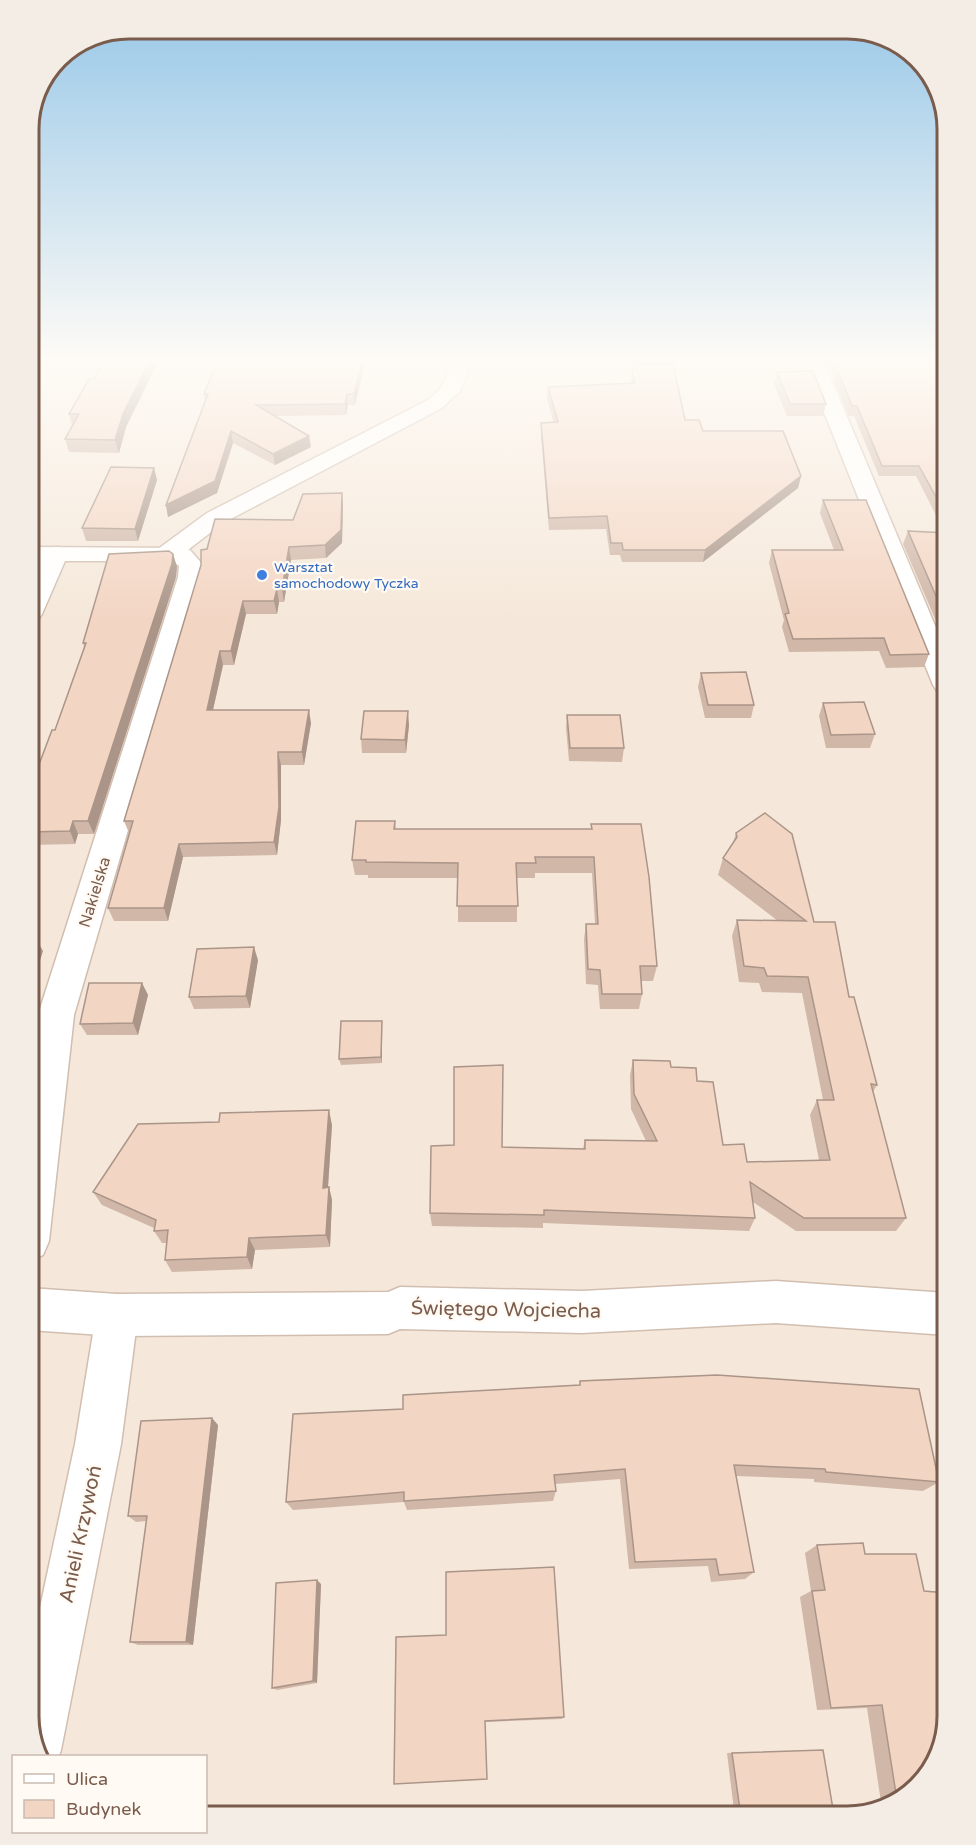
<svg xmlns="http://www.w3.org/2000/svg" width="976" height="1845" viewBox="0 0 976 1845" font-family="'Varela Round',sans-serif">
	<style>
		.residential { fill: #f5e8da }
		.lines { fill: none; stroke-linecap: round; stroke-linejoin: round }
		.minor-casing { stroke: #d1beb0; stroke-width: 3 }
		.tertiary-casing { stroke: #d1beb0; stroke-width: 3 }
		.minor { fill: #fff; fill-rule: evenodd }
		.tertiary { fill: #fff; fill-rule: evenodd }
		.wall { fill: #d1b7a8 }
		.shaded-wall { fill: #aa9588 }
		.building { fill: #f3d5c3; stroke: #aa9588; stroke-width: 1.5 }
		.shop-dot { fill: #3f7fe0; stroke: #fffaf3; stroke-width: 2 }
		.labels { text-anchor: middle; stroke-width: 4.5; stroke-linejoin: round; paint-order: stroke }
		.far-shop-label { font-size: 14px; fill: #366cbe; stroke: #fffaf3; text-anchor: start }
		.street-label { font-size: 16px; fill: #7a5c4d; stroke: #fffaf3 }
		.near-street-label { font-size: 20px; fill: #7a5c4d; stroke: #fffaf3 }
		.rim { fill: none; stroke: #7a5c4d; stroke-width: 3 }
	</style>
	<rect width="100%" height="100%" fill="#fdf6ec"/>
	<path class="residential" d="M 29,362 L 947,362 L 947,1717 L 886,1809 L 206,1815 L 206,1756 L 36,1755 L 29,1716 Z"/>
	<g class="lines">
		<defs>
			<path id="minor" d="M 452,362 L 472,362 L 460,391 L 442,408 L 223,523 L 176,559 L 167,561 L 158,559 L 155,554 L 158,549 L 207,513 L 428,400 L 441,388 Z
				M 804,362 L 824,362 L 947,654 L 947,694 L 937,691 L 933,685 Z
				M 56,547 L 65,549 L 68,554 L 42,614 L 38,620 L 29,622 C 29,591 29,575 47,549 Z
				M 117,1294 L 132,1300 L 138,1315 L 121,1444 L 61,1750 L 59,1756 L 38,1756 L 29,1716 L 29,1659 L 75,1444 L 96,1315 L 102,1300 Z"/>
			<path id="tertiary" d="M 29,547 L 181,548 L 190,550 L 203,565 L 202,577 L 74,1015 L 49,1241 L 43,1255 L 29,1261 L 29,1090 L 38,1015 L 178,577 L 179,566 L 174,562 L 167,561 L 29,561 Z
				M 776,1281 L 947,1293 L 947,1335 L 776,1323 L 582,1333 L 400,1329 L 388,1334 L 117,1336 L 29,1330 L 29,1288 L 117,1294 L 388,1292 L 400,1287 L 582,1291 Z"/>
		</defs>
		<use href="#minor" class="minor-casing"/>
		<use href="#tertiary" class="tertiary-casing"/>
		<use href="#minor" class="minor"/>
		<use href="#tertiary" class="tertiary"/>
	</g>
	<path class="wall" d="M 103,362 L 158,362 L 126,427 L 119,453 L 69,452 L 65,439 L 72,425 L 69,414 L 94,379 Z
		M 365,362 L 355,405 L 348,405 L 346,415 L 275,416 L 311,447 L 275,465 L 233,443 L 217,493 L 168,517 L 166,505 L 205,400 L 204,394 Z
		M 828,362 L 948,362 L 948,649 L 903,544 L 908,531 L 945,533 L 916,476 L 879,476 L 854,416 L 849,416 L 835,383 Z
		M 636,364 L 685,420 L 703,431 L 801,476 L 798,488 L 703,562 L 622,562 L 620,555 L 610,555 L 606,529 L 549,530 L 541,435 L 541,423 L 554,423 L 547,399 L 548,387 L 631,383 L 632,370 L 636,370 Z
		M 777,372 L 826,404 L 823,416 L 787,416 L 774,384 Z
		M 154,468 L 157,480 L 138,541 L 86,541 L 82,528 Z
		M 342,493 L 343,506 L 342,543 L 326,558 L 291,560 L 284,602 L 279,602 L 277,614 L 246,614 L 234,665 L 223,665 L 213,710 L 311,723 L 304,765 L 281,765 L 281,820 L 277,855 L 183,857 L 168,921 L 114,921 L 108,908 L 129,833 L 124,821 L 207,549 L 293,520 Z
		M 823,500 L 929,654 L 924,667 L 886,668 L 879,651 L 789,652 L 782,627 L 784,620 L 769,563 L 772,550 L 834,550 L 820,513 Z
		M 173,554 L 177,567 L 176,577 L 94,834 L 78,834 L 75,844 L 29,845 L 29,791 L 55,730 L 84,647 L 83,643 Z
		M 701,673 L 754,705 L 751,718 L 705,718 L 698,687 Z
		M 823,703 L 875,734 L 870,748 L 826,748 L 819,716 Z
		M 567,715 L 624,748 L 622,762 L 569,761 L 566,728 Z
		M 409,725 L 406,753 L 362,753 L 361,739 Z
		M 395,821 L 396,829 L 591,829 L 591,824 L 657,966 L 653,981 L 641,981 L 642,994 L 639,1009 L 600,1009 L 598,985 L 586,984 L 584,939 L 586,924 L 595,924 L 592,873 L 535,873 L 535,878 L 517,878 L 517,922 L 458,922 L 458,878 L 368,878 L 368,875 L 355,875 L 352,860 Z
		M 736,833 L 814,922 L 849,997 L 877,1085 L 873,1092 L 906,1218 L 896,1231 L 796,1231 L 753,1202 L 755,1218 L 749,1231 L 543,1223 L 543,1228 L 432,1226 L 430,1213 L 583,1149 L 585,1140 L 646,1141 L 631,1109 L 630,1075 L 633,1060 L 671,1067 L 697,1081 L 723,1145 L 747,1162 L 819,1160 L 810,1115 L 817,1100 L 823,1100 L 802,993 L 762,992 L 759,983 L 739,982 L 732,936 L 737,920 L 778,921 L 718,875 L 723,858 L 733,843 Z
		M 258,960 L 250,1008 L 194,1009 L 189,997 Z
		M 142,983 L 148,995 L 138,1035 L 87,1035 L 80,1024 Z
		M 382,1021 L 382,1063 L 341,1065 L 339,1059 Z
		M 332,1125 L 328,1188 L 329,1187 L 332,1200 L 330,1247 L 255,1250 L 252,1269 L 172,1272 L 165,1260 L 167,1243 L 162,1243 L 154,1231 L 154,1228 L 102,1205 L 93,1192 Z
		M 580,1381 L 939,1482 L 923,1491 L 814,1482 L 814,1479 L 736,1476 L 754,1572 L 745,1579 L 711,1582 L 708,1566 L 629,1569 L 620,1479 L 555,1484 L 556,1491 L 553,1501 L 407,1510 L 404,1502 L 293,1510 L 286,1502 L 403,1409 L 579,1385 Z
		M 218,1425 L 193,1645 L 138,1645 L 130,1642 L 146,1521 L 136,1522 L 128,1516 Z
		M 817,1545 L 865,1554 L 924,1591 L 930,1772 L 886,1809 L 882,1809 L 867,1708 L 817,1710 L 800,1597 L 811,1591 L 805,1553 Z
		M 321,1584 L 317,1683 L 277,1690 L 272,1688 Z
		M 396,1637 L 564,1717 L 562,1719 L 485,1722 Z
		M 823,1750 L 833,1809 L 734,1810 L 727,1753 Z"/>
	<path class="shaded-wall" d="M 149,362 L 158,362 L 126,427 L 119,453 L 115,440 L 123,414 Z
		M 362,362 L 365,362 L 355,405 L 354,394 Z
		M 347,394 L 348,405 L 346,415 L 345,404 Z
		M 231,431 L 233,443 L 217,493 L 168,517 L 166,505 Z
		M 309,436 L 311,447 L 275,465 L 273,454 Z
		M 154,468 L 157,480 L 138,541 L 135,529 Z
		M 801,476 L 798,488 L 703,562 L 705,550 Z
		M 342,493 L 343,506 L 342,543 L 326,558 L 325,545 Z
		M 289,547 L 291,560 L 284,602 L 282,589 Z
		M 173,554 L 177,567 L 176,577 L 94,834 L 88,821 Z
		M 277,589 L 279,602 L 277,614 L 274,601 Z
		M 243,601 L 246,614 L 234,665 L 231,651 Z
		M 220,651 L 223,665 L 210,723 L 207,710 Z
		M 309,710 L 311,723 L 304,765 L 302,752 Z
		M 408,711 L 409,725 L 406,753 L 405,740 Z
		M 278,752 L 281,765 L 281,820 L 277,855 L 274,842 Z
		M 73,821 L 78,834 L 75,844 L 70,831 Z
		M 179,844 L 183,857 L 168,921 L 164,908 Z
		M 35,937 L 43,951 L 29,995 L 29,956 Z
		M 254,947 L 258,960 L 250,1008 L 246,996 Z
		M 142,983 L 148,995 L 138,1035 L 133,1023 Z
		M 382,1021 L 382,1063 L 381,1057 Z
		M 329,1110 L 332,1125 L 327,1201 L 323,1188 Z
		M 329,1187 L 332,1200 L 330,1247 L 326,1235 Z
		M 249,1238 L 255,1250 L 252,1269 L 247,1257 Z
		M 212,1418 L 218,1425 L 193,1645 L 186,1642 Z
		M 317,1580 L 321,1584 L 317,1683 L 313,1681 Z"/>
	<path class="building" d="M 103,362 L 149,362 L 123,414 L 115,440 L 65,439 L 79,414 L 69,414 L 89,379 L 94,379 Z
		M 217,362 L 362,362 L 354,394 L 347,394 L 345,404 L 256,405 L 309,436 L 273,454 L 231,431 L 215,481 L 166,505 L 208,394 L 204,394 Z
		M 834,362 L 948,362 L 948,519 L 919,466 L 882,466 L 857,406 L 852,406 Z
		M 636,364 L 673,364 L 685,420 L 699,420 L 703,431 L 783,431 L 801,476 L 705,550 L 623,550 L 622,543 L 611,543 L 607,516 L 549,518 L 541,423 L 558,422 L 548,387 L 635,383 L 632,370 L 637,370 Z
		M 813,371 L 826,404 L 790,404 L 777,372 Z
		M 111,467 L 154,468 L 135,529 L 82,528 Z
		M 342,493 L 341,530 L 325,545 L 289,547 L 282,589 L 277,589 L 274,601 L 243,601 L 231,651 L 220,651 L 207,710 L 309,710 L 302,752 L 278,752 L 279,807 L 274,842 L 179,844 L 164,908 L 108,908 L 133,821 L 124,821 L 201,565 L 201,550 L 207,549 L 215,519 L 293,520 L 303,494 Z
		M 823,500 L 866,500 L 929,654 L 890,655 L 884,638 L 793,639 L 785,614 L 789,613 L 772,550 L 843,550 Z
		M 908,531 L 948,533 L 948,624 Z
		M 169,551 L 173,554 L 172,564 L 88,821 L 73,821 L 70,831 L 29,832 L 29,791 L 52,730 L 55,730 L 86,643 L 83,643 L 109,554 Z
		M 746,672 L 754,705 L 708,705 L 701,673 Z
		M 864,702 L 875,734 L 831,735 L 823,703 Z
		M 364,711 L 408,711 L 405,740 L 361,739 Z
		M 567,715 L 620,715 L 624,748 L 570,748 Z
		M 765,813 L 792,834 L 814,922 L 835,922 L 849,997 L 854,997 L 877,1085 L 871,1084 L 906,1218 L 804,1218 L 750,1182 L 755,1218 L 544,1210 L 544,1215 L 430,1213 L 431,1146 L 454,1145 L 454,1067 L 503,1065 L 502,1147 L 585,1149 L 585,1140 L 657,1141 L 634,1094 L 633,1060 L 670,1061 L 671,1067 L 696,1068 L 697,1081 L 713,1082 L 723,1145 L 744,1144 L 747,1162 L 830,1160 L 817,1100 L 834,1100 L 808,977 L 767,976 L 764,968 L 744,966 L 737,920 L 806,921 L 723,858 L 737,837 L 736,833 Z
		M 356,821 L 395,821 L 394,829 L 592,829 L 591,824 L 641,824 L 649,877 L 657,966 L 640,966 L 642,994 L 602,994 L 600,970 L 588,969 L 586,924 L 598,924 L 594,857 L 535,857 L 536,863 L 516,863 L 518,906 L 457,906 L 458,863 L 366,862 L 366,860 L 352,860 Z
		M 29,937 L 35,937 L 29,956 Z
		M 254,947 L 246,996 L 189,997 L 197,949 Z
		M 89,983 L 142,983 L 133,1023 L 80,1024 Z
		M 341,1021 L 382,1021 L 381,1057 L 339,1059 Z
		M 329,1110 L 323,1188 L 329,1187 L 326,1235 L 249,1238 L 247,1257 L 165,1260 L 168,1230 L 154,1231 L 156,1220 L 93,1192 L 138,1124 L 219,1122 L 220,1113 Z
		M 717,1375 L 919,1389 L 939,1482 L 826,1472 L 825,1469 L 734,1465 L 754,1572 L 719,1575 L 716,1559 L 635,1562 L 625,1469 L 554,1475 L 556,1491 L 404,1501 L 404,1492 L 286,1502 L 293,1414 L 403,1409 L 403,1395 L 580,1385 L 580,1381 Z
		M 212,1418 L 186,1642 L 130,1642 L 147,1516 L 128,1516 L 141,1421 Z
		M 863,1543 L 865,1554 L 916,1554 L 924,1591 L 947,1593 L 947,1717 L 930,1772 L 897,1800 L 882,1705 L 831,1708 L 812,1591 L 825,1590 L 817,1545 Z
		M 554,1567 L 564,1717 L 485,1721 L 487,1779 L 394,1784 L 396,1637 L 446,1635 L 446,1572 Z
		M 317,1580 L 313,1681 L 272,1688 L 276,1583 Z
		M 823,1750 L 833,1809 L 740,1810 L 732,1753 Z"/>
	<linearGradient id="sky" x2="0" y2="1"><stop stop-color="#97c7e8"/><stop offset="0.58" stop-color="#fefbf6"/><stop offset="1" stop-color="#fefbf6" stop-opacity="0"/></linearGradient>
	<rect width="976" height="620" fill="url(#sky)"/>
	<circle class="shop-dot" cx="262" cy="575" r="6"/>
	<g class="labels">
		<g class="far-shop-label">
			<text x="274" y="572">Warsztat<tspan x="274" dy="16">samochodowy Tyczka</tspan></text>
		</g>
		<g class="street-label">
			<text transform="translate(94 892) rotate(-73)" y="6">Nakielska</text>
		</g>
		<g class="near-street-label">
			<text transform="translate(506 1309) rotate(1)" y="7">Świętego Wojciecha</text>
			<text transform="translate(80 1534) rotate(-78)" y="7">Anieli Krzywoń</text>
		</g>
	</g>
	<path d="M0 0H976V1845H0ZM129 39H847A90 90 0 0 1 937 129V1716A90 90 0 0 1 847 1806H129A90 90 0 0 1 39 1716V129A90 90 0 0 1 129 39Z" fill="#f4ede6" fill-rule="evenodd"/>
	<path class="rim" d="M129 39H847A90 90 0 0 1 937 129V1716A90 90 0 0 1 847 1806H129A90 90 0 0 1 39 1716V129A90 90 0 0 1 129 39Z"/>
	<rect x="12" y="1755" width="195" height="78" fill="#fffaf3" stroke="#cabbb1" stroke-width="1.5"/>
	<rect x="24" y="1774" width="30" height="9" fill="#ffffff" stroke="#cabbb1" stroke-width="1.5"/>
	<text x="66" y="1785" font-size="18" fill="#7a5c4d">Ulica</text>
	<rect x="24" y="1800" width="30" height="18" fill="#f3d5c3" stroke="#cabbb1" stroke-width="1.5"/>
	<text x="66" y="1815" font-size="18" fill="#7a5c4d">Budynek</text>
</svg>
